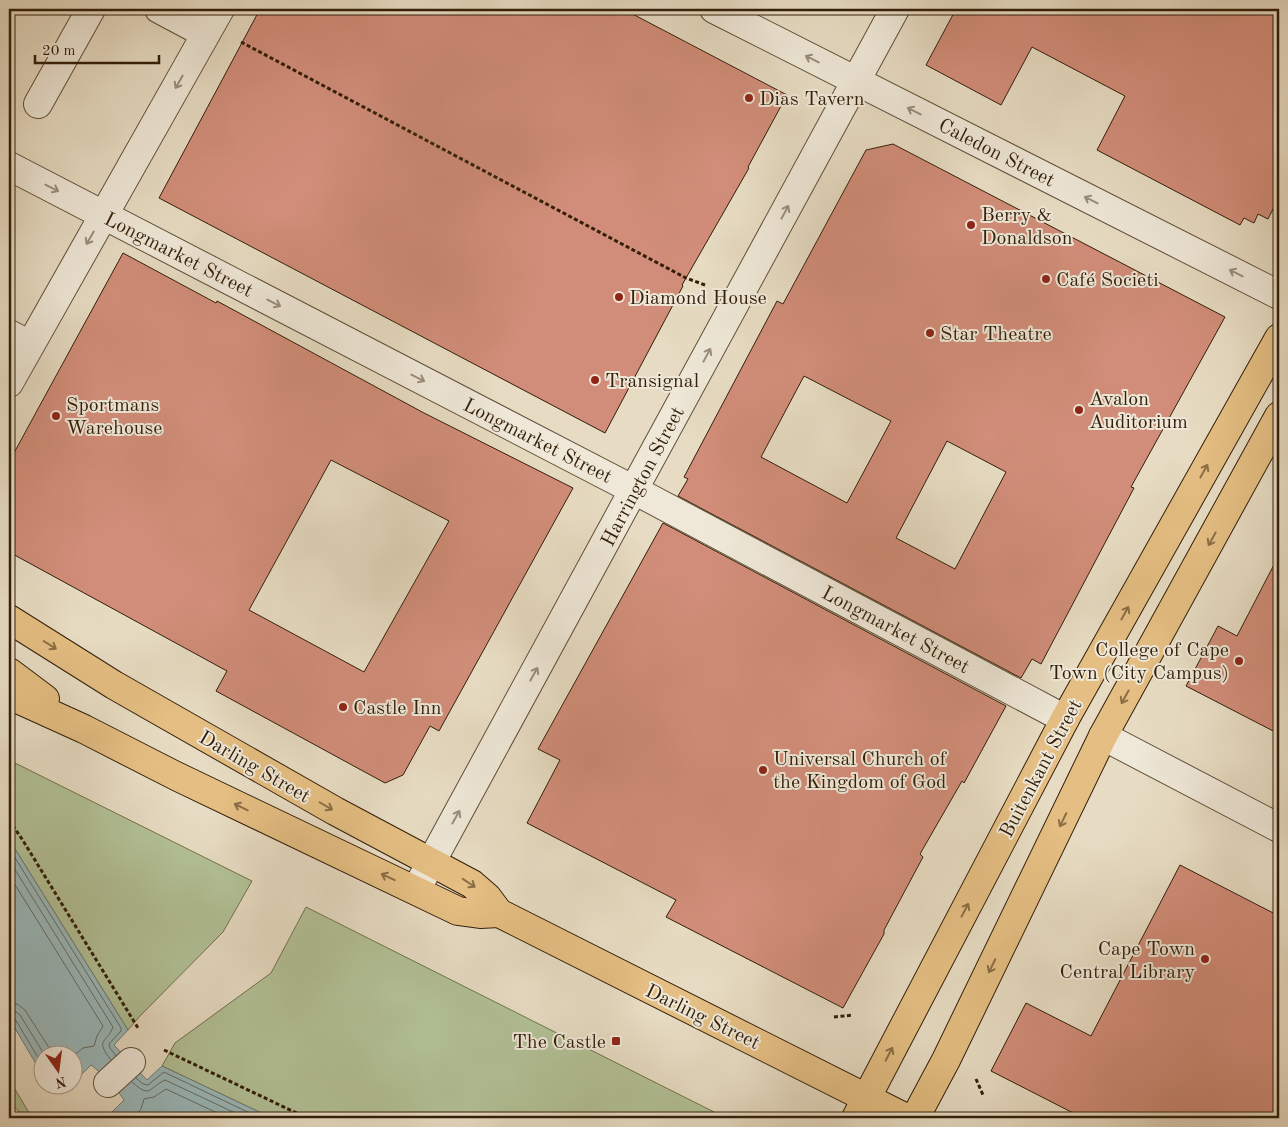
<svg xmlns="http://www.w3.org/2000/svg" width="1288" height="1127" viewBox="0 0 1288 1127" font-family="'Old Standard TT',serif">
	<style>
		.green { fill: #b2c196; stroke: #727050 }
		.water { fill: #9ab9bc; stroke: #707b74 }
		.lines { fill: none; stroke-linecap: round; stroke-linejoin: round }
		.shore { stroke: #666c62; stroke-width: 1 }
		.building { fill: #d18d79; stroke: #321e09; fill-rule: evenodd }
		.minor-casing { stroke: #5f4e38; stroke-width: 30 }
		.major-casing { stroke: #321e09; stroke-width: 30 }
		.path { stroke: #321e09; stroke-width: 3; stroke-dasharray: 4 2.5; stroke-linecap: butt }
		.minor { stroke: #efe8d8; stroke-width: 28 }
		.major { stroke: #e4be82; stroke-width: 28 }
		.oneway { stroke: #9a8d7b }
		.oneway2 { stroke: #8b6e46 }
		.poi-dot { fill: #8f2418; stroke: #efe8d8; stroke-width: 2 }
		.labels { text-anchor: middle; stroke-width: 4; stroke-linejoin: round; paint-order: stroke }
		.poi-label { font-size: 20px; fill: #321e09; stroke: #efe8d8; text-anchor: start }
		.street-label { font-size: 20px; fill: #321e09; stroke: #efe8d8 }
	</style>
	<rect width="100%" height="100%" fill="#e7dcc3"/>
	<filter id="stains"><feTurbulence type="fractalNoise" baseFrequency=".004" numOctaves="4"/><feColorMatrix values="0 0 0 0 .2 0 0 0 0 .09 0 0 0 0 .02 0 0 0 .5 -.17"/></filter>
	<radialGradient id="worn" r=".72"><stop offset=".6" stop-color="#630" stop-opacity="0"/><stop offset="1" stop-color="#630" stop-opacity=".3"/></radialGradient>
	<path class="green" d="M 9,760 L 252,881 L 223,932 L 140,1016 L 128,1030 L 15,849 L 9,846 Z
		M 306,907 L 726,1118 L 272,1118 L 162,1066 L 175,1043 L 271,973 Z
		M 9,1079 L 32,1118 L 26,1118 L 9,1102 Z"/>
	<path class="water" d="M 9,846 L 15,849 L 128,1030 L 114,1045 L 147,1080 L 162,1066 L 272,1118 L 106,1118 L 124,1100 C 115,1086 104,1075 91,1065 L 73,1083 L 72,1054 L 42,1054 L 42,1074 L 9,1018 Z"/>
	<g class="lines">
		<path class="shore" d="M 9,851 L 12,853 L 121,1028 L 121,1031 L 109,1044 L 110,1048 L 116,1056
			M 9,860 L 113,1027 C 107,1044 94,1038 111,1060
			M 9,875 L 103,1026 L 97,1036 L 94,1046 L 83,1048 L 72,1057
			M 9,1003 L 17,1004 L 25,1010 L 53,1054
			M 9,1010 L 15,1011 L 20,1015 L 44,1054
			M 9,1016 L 15,1019 L 42,1064
			M 136,1078 L 143,1084 L 148,1085 L 164,1072 L 260,1118
			M 132,1082 C 151,1099 148,1088 165,1080 L 246,1118
			M 133,1118 L 141,1109 L 144,1099 L 154,1097 L 166,1089 L 228,1118"/>
	</g>
	<path class="building" d="M 260,9 L 623,9 L 787,95 L 748,167 L 749,168 L 682,285 L 683,286 L 605,433 L 159,198 Z
		M 956,9 L 1279,9 L 1279,197 L 1268,219 L 1258,214 L 1254,223 L 1244,218 L 1240,225 L 1097,150 L 1125,96 L 1032,47 L 1001,105 L 926,65 Z
		M 893,144 L 1225,317 L 1131,487 L 1134,488 L 1041,664 L 1032,659 L 1021,678 L 678,496 L 688,479 L 684,477 L 777,301 L 783,304 L 866,150 ZM 804,376 L 891,421 L 847,503 L 761,457 ZM 947,441 L 1006,472 L 955,569 L 896,538 Z
		M 123,253 L 216,303 L 217,301 L 424,413 L 573,488 L 439,731 L 430,726 L 403,775 L 385,783 L 216,691 L 227,671 L 9,552 L 9,462 ZM 331,460 L 449,521 L 364,672 L 249,610 Z
		M 663,523 L 1006,706 L 964,783 L 962,781 L 920,854 L 923,857 L 884,930 L 884,934 L 843,1008 L 666,917 L 676,900 L 527,823 L 560,760 L 538,749 Z
		M 1279,555 L 1279,734 L 1186,686 L 1218,626 L 1237,636 Z
		M 1180,865 L 1279,916 L 1279,1118 L 1083,1118 L 991,1071 L 1026,1003 L 1091,1036 Z"/>
	<g class="lines">
		<defs>
			<path id="minor" d="M 159,9 L 206,34
				M 714,9 L 1279,295
				M 38,104 L 91,9
				M 9,166 L 634,490 L 1065,719
				M 9,334 L 30,345
				M 9,383 L 220,9
				M 1103,736 L 1279,828
				M 416,890 L 895,9
				M 108,1083 L 131,1062"/>
			<path id="major" d="M 9,619 L 114,685 L 335,811 L 472,884 L 487,897 L 499,913 L 906,1118
				M 9,672 L 45,699
				M 9,695 L 84,729 L 176,776 L 458,911 L 480,914 L 499,913
				M 856,1118 L 1065,719 L 1279,338
				M 915,1118 L 946,1060 L 1103,736 L 1279,416"/>
		</defs>
		<use href="#minor" class="minor-casing"/>
		<use href="#major" class="major-casing"/>
		<path class="path" d="M 241,42 L 686,278 L 705,285
			M 9,820 L 22,839 L 138,1028
			M 834,1017 L 853,1015
			M 164,1050 L 307,1118
			M 976,1079 L 983,1095"/>
		<use href="#minor" class="minor"/>
		<use href="#major" class="major"/>
	</g>
	<defs><path id="oneway-shaft" d="M-6 0H5M1.5-3L5.5 0L1.5 3" fill="none" stroke-width="1.6" stroke-linecap="round" stroke-linejoin="round" transform="scale(1.25)"/></defs>
	<g class="oneway">
		<use href="#oneway-shaft" transform="translate(812 59) rotate(-153)"/>
		<use href="#oneway-shaft" transform="translate(179 82) rotate(120)"/>
		<use href="#oneway-shaft" transform="translate(914 111) rotate(-153)"/>
		<use href="#oneway-shaft" transform="translate(52 188) rotate(27)"/>
		<use href="#oneway-shaft" transform="translate(1091 200) rotate(-153)"/>
		<use href="#oneway-shaft" transform="translate(785 212) rotate(-62)"/>
		<use href="#oneway-shaft" transform="translate(90 238) rotate(120)"/>
		<use href="#oneway-shaft" transform="translate(1236 273) rotate(-153)"/>
		<use href="#oneway-shaft" transform="translate(274 303) rotate(27)"/>
		<use href="#oneway-shaft" transform="translate(707 355) rotate(-62)"/>
		<use href="#oneway-shaft" transform="translate(418 378) rotate(27)"/>
		<use href="#oneway-shaft" transform="translate(534 674) rotate(-61)"/>
		<use href="#oneway-shaft" transform="translate(456 817) rotate(-61)"/>
	</g>
	<g class="oneway2">
		<use href="#oneway-shaft" transform="translate(1204 471) rotate(-61)"/>
		<use href="#oneway-shaft" transform="translate(1212 539) rotate(119)"/>
		<use href="#oneway-shaft" transform="translate(1125 613) rotate(-61)"/>
		<use href="#oneway-shaft" transform="translate(50 645) rotate(32)"/>
		<use href="#oneway-shaft" transform="translate(1125 697) rotate(119)"/>
		<use href="#oneway-shaft" transform="translate(326 806) rotate(30)"/>
		<use href="#oneway-shaft" transform="translate(241 807) rotate(-154)"/>
		<use href="#oneway-shaft" transform="translate(1063 820) rotate(116)"/>
		<use href="#oneway-shaft" transform="translate(388 877) rotate(-155)"/>
		<use href="#oneway-shaft" transform="translate(469 883) rotate(34)"/>
		<use href="#oneway-shaft" transform="translate(965 910) rotate(-62)"/>
		<use href="#oneway-shaft" transform="translate(992 966) rotate(116)"/>
		<use href="#oneway-shaft" transform="translate(889 1054) rotate(-63)"/>
	</g>
	<g class="poi-dot">
		<circle cx="749" cy="98" r="5"/>
		<circle cx="971" cy="225" r="5"/>
		<circle cx="1046" cy="279" r="5"/>
		<circle cx="619" cy="297" r="5"/>
		<circle cx="930" cy="333" r="5"/>
		<circle cx="595" cy="380" r="5"/>
		<circle cx="1079" cy="410" r="5"/>
		<circle cx="56" cy="416" r="5"/>
		<circle cx="1239" cy="661" r="5"/>
		<circle cx="343" cy="707" r="5"/>
		<circle cx="763" cy="770" r="5"/>
		<circle cx="1205" cy="959" r="5"/>
		<rect x="611" y="1036" width="10" height="10" rx="2.5"/>
	</g>
	<g class="labels">
		<g class="poi-label">
			<text x="759" y="105">Dias Tavern</text>
			<text x="981" y="221">Berry &amp;<tspan x="981" dy="23">Donaldson</tspan></text>
			<text x="1056" y="286">Café Societi</text>
			<text x="629" y="304">Diamond House</text>
			<text x="940" y="340">Star Theatre</text>
			<text x="605" y="387">Transignal</text>
			<text x="1089" y="405">Avalon<tspan x="1089" dy="23">Auditorium</tspan></text>
			<text x="66" y="411">Sportmans<tspan x="66" dy="23">Warehouse</tspan></text>
			<text x="1229" y="656" text-anchor="end">College of Cape<tspan x="1229" dy="23">Town (City Campus)</tspan></text>
			<text x="353" y="714">Castle Inn</text>
			<text x="773" y="765">Universal Church of<tspan x="773" dy="23">the Kingdom of God</tspan></text>
			<text x="1195" y="955" text-anchor="end">Cape Town<tspan x="1195" dy="23">Central Library</tspan></text>
			<text x="606" y="1048" text-anchor="end">The Castle</text>
		</g>
		<g class="street-label">
			<text transform="translate(997 152) rotate(27)" y="7">Caledon Street</text>
			<text transform="translate(179 254) rotate(27)" y="7">Longmarket Street</text>
			<text transform="translate(538 440) rotate(27)" y="7">Longmarket Street</text>
			<text transform="translate(642 476) rotate(-62)" y="7">Harrington Street</text>
			<text transform="translate(896 629) rotate(28)" y="7">Longmarket Street</text>
			<text transform="translate(255 766) rotate(30)" y="7">Darling Street</text>
			<text transform="translate(1040 768) rotate(-62)" y="7">Buitenkant Street</text>
			<text transform="translate(703 1016) rotate(26)" y="7">Darling Street</text>
		</g>
	</g>
	<rect width="1288" height="1127" fill="none" stroke="#e7dcc3" stroke-width="30"/>
	<rect x="10" y="10" width="1268" height="1107" fill="none" stroke="#321e09" stroke-width="2.5"/>
	<rect x="15" y="15" width="1258" height="1097" fill="none" stroke="#321e09"/>
	<g transform="translate(58 1070) rotate(166)"><circle r="24" fill="#efe8d8" stroke="#a39785"/>
	<path d="M0-4L9 19L0 12L-9 19Z" fill="#8f2418"/>
	<text y="-8" font-size="14" font-weight="bold" text-anchor="middle" fill="#321e09">N</text>
	</g>
	<path d="M35 55v8h124v-8" fill="none" stroke="#321e09" stroke-width="2.5"/>
	<text x="42" y="55" font-size="15" fill="#321e09" stroke="#efe8d8" stroke-width="4" paint-order="stroke">20 m</text>
	<rect width="100%" height="100%" filter="url(#stains)"/>
	<rect width="100%" height="100%" fill="url(#worn)"/>
</svg>
